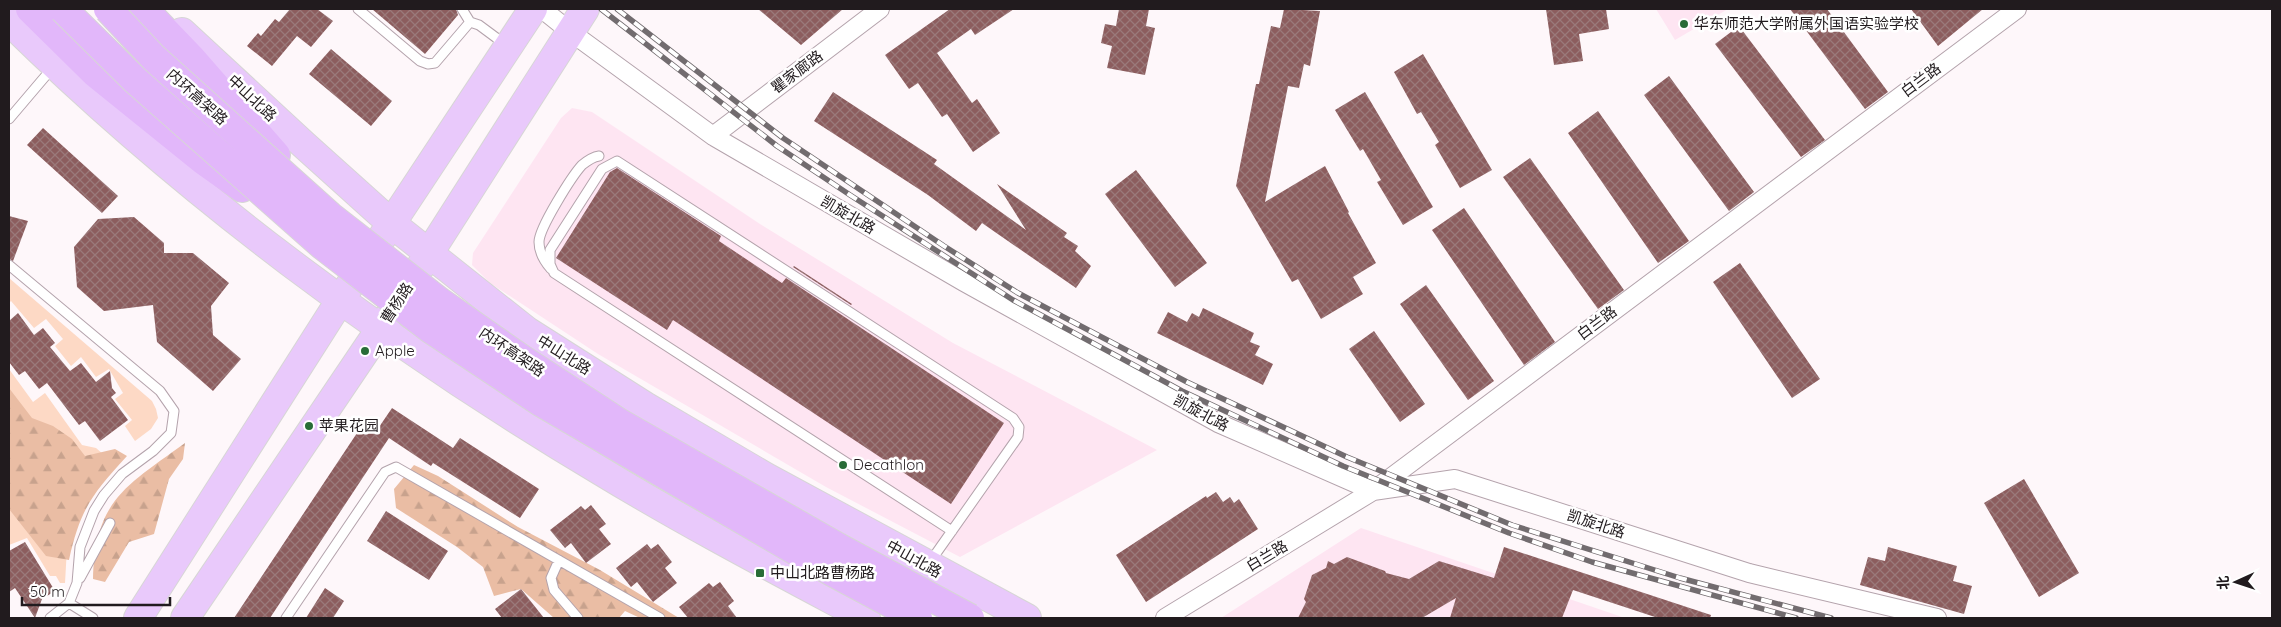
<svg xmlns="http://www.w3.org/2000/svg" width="2281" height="627" viewBox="0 0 2281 627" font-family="Quicksand,'Noto Sans SC',sans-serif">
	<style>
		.built { fill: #fee5f2 }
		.green { fill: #fdd9c5 }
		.forest { fill: url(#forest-firs) }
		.building { fill: url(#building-cross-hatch) }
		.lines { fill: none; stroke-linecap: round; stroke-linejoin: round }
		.service-casing { stroke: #b4a3ac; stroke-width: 11 }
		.minor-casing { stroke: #b4a3ac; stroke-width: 20 }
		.primary-casing { stroke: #d7d6d6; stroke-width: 30 }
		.trunk-casing { stroke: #d7d6d6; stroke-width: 30 }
		.service { stroke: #fff; stroke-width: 9 }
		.minor { stroke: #fff; stroke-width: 18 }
		.primary { stroke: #e9c9fb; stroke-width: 28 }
		.trunk { stroke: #e2b7fa; stroke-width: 28 }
		.rail-casing { stroke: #726c6f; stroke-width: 5.5 }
		.rail { stroke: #fff; stroke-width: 4; stroke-dasharray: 11; stroke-linecap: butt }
		.trunk-bridge-casing { stroke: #d7d6d6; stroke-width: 30; stroke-linecap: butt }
		.trunk-bridge { stroke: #e2b7fa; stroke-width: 28 }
		.poi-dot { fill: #286c37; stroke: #fff; stroke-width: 2 }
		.labels { text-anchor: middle; stroke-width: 5; stroke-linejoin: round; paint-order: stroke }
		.poi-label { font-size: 15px; fill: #211b1e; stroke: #fff; text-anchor: start }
		.street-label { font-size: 15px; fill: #211b1e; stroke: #fff }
	</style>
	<defs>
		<pattern id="forest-firs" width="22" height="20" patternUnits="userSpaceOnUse" patternTransform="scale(1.25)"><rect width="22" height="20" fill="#eabda4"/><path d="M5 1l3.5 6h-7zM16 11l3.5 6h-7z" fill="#c8a28d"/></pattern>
		<pattern id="building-cross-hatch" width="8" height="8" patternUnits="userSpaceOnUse" patternTransform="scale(1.25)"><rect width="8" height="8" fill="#8c5d5e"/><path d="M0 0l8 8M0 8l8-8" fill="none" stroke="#9a797a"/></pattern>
	</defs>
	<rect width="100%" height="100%" fill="#fef7fa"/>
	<path class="built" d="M 1656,9 L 1728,9 L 1675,40 Z
		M 572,108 L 592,112 L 760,224 L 953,343 L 1157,450 L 960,557 L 826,487 L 598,354 L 490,283 L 472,265 L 473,253 L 561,118 Z
		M 1361,528 L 1625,618 L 1221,618 Z"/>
	<path class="green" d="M 9,278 L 152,401 L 156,409 L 158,418 L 151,429 L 135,441 L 125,426 L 132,420 L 115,399 L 123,393 L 109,369 L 96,377 L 81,357 L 71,366 L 55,346 L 63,339 L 46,319 L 34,328 L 11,301 L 9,303 Z
		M 9,369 L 33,402 L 45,393 L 82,445 L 96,448 L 111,461 L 93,478 L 67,548 L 65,583 L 60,583 L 56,576 L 50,576 L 27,538 L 9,545 Z"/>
	<path class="forest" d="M 9,388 L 32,418 L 53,426 L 72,439 L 85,456 L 115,449 L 127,456 C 93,493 80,509 69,560 L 46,556 L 9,509 Z
		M 185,443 L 183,459 L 169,479 L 154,534 L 129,542 L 105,582 L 93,579 C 95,500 126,486 185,443 Z
		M 414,465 L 438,476 L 518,527 L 600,570 L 679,618 L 640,618 L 625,611 L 619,618 L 554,618 L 521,589 L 494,596 L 483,567 L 457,547 L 396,508 L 394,489 Z"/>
	<path class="building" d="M 290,9 L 317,9 L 333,21 L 311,47 L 297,36 L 272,66 L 247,46 L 258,33 L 261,36 L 275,19 L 279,22 Z
		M 372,9 L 456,9 L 458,15 L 425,54 Z
		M 758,9 L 843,9 L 801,45 Z
		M 950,9 L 1014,9 L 975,35 L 971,29 L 937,53 L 972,103 L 977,99 L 1000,133 L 973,152 L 947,114 L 942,117 L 918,83 L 909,89 L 885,55 Z
		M 1119,9 L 1149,9 L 1146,26 L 1155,28 L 1145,75 L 1107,68 L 1112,46 L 1101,43 L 1105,24 L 1116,26 Z
		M 1284,9 L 1320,11 L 1310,66 L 1304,64 L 1299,88 L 1288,86 L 1265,202 L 1325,166 L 1349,212 L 1348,213 L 1376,263 L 1353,277 L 1363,294 L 1321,319 L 1298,279 L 1292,282 L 1236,186 L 1256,84 L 1259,84 L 1271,26 L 1280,28 Z
		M 1546,9 L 1606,9 L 1609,29 L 1579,34 L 1583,61 L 1554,65 Z
		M 1790,9 L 1827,9 L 1888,92 L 1865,109 Z
		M 1911,9 L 1983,9 L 1938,46 Z
		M 1739,26 L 1825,140 L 1801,157 L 1715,44 Z
		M 331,49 L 392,101 L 371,126 L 309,74 Z
		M 1423,54 L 1492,170 L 1460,188 L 1435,145 L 1439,142 L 1421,112 L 1417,114 L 1394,72 Z
		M 1669,76 L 1754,192 L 1729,211 L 1644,95 Z
		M 833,92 L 937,160 L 934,164 L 1026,230 L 997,184 L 1067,233 L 1064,237 L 1078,246 L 1075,251 L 1091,266 L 1076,288 L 982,223 L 976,231 L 928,195 L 814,121 Z
		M 1365,92 L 1433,207 L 1403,225 L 1377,182 L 1381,180 L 1363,149 L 1360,151 L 1335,110 Z
		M 1598,111 L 1689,241 L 1658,263 L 1568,133 Z
		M 43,128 L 118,196 L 102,213 L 27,145 Z
		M 1530,158 L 1624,290 L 1598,309 L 1503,177 Z
		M 617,168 L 721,236 L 719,241 L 782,283 L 786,278 L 1004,423 L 951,504 L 673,320 L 667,330 L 556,258 L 610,172 Z
		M 1136,170 L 1207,263 L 1175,287 L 1105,194 Z
		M 1464,208 L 1555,342 L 1524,365 L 1432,230 Z
		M 9,216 L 28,221 L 13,261 L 9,259 Z
		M 134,217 L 164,243 L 164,253 L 193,253 L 229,283 L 211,306 L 213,335 L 241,359 L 213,391 L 157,342 L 153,305 L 104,311 L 77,287 L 74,247 L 98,219 Z
		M 1740,263 L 1820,379 L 1792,398 L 1713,282 Z
		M 794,266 L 852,304 L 851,305 L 793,267 Z
		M 1426,285 L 1494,381 L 1468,400 L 1400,304 Z
		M 1203,308 L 1254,333 L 1250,342 L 1260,346 L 1255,355 L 1273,364 L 1263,385 L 1157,333 L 1168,312 L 1187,322 L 1192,313 L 1199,317 Z
		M 18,313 L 34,335 L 43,328 L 55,343 L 50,347 L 70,371 L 81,363 L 96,382 L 110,371 L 112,388 L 116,393 L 111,397 L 128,420 L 100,441 L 85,421 L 79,425 L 47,383 L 39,389 L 25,371 L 19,375 L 9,362 L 9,321 Z
		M 1374,331 L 1425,404 L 1400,422 L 1349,349 Z
		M 392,408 L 453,448 L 460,438 L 539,489 L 520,518 L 433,463 L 431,466 L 389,438 L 270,618 L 234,618 L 365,421 L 377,430 Z
		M 2024,479 L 2079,573 L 2039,597 L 1984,503 Z
		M 1216,492 L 1223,502 L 1230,497 L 1234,503 L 1239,499 L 1258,529 L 1146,602 L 1116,555 L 1206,496 L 1207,498 Z
		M 591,505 L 606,524 L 599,529 L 611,544 L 586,563 L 571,543 L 565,548 L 550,530 L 581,506 L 585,510 Z
		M 386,511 L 448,551 L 429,580 L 367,541 Z
		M 25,542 L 55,591 L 42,599 L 35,618 L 15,588 L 9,592 L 9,551 Z
		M 647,544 L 651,549 L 658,544 L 672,562 L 665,568 L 677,583 L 653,602 L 637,582 L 631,587 L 616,568 Z
		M 1504,547 L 1711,615 L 1710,618 L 1658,618 L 1573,590 L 1562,618 L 1450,618 L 1456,598 L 1422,618 L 1298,618 L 1306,602 L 1304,599 L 1312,575 L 1326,568 L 1328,561 L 1334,564 L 1347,557 L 1385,571 L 1386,573 L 1409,579 L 1439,561 L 1494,578 Z
		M 1888,547 L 1957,566 L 1953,581 L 1972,586 L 1964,614 L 1860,585 L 1868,557 L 1885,561 Z
		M 720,582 L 734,601 L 728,606 L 737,618 L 688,618 L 679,607 L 709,583 L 713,587 Z
		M 325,588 L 344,601 L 333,618 L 306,618 Z
		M 521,589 L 544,618 L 502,618 L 495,609 Z"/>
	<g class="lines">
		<defs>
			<path id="service" d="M 358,9 L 420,61 L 428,64 L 435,63 L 470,22
				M 462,9 L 470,22 L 479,25 L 506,45
				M 9,119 L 54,66
				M 9,265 L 160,391 L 174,411 L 171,433 L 153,451 L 122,474 L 104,495 L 94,511 L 80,547 L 77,583 L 69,603 L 50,618
				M 551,269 C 544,261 539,253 539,242 C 539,228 572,176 582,165 C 587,161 592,157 599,156
				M 559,560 L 551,578 L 554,590 L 578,618
				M 930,562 L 1018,437 L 1019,427 L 1013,418 L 617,161 L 602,169 L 550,250 L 550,264 L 554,273 L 952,531
				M 80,578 L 110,523
				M 69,603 L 93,618
				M 286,618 L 385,472 L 396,467 L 660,618"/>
			<path id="minor" d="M 542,9 L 572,33 L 713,136 L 964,282 L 1218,423 L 1373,491 L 1455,479 L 1749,573 L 1937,618
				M 713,136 L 880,9
				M 1165,618 L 1373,491 L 2017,9"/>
			<path id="primary" d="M 9,21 C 183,192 389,345 599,470 C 686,523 776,570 866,618
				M 182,32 L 303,144 L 392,224 L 527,331 L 645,406 L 766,477 L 1027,618
				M 381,239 L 533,9
				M 419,269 L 585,9
				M 138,618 L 350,285
				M 185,618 L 391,313"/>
			<path id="trunk" d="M 30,9 L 95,73 L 204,161 L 242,188
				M 144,9 L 192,59 L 276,155"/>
		</defs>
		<use href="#service" class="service-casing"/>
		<use href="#minor" class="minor-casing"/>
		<use href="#primary" class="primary-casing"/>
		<use href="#trunk" class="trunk-casing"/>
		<use href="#service" class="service"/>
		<use href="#minor" class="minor"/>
		<use href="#primary" class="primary"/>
		<use href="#trunk" class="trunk"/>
		<defs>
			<path id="rail" d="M 601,9 L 777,146 L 850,195 L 1013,300 L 1182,391 L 1343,466 L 1509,533 L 1592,562 L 1796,618
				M 617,9 L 783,138 L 944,246 L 1018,293 L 1187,382 L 1347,457 L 1512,525 L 1680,578 L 1831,618"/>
		</defs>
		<use href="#rail" class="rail-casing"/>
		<use href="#rail" class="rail"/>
		<defs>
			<path id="trunk-bridge" d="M 63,9 L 135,80 L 323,246 L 429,328 L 542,403 L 832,572 L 918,618
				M 108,9 L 154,58 L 330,216 L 439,301 L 522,359 L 620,423 L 838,547 L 970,618"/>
		</defs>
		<use href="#trunk-bridge" class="trunk-bridge-casing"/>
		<use href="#trunk-bridge" class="trunk-bridge"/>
	</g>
	<g class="poi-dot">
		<circle cx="1684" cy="24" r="5"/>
		<circle cx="365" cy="351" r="5"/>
		<circle cx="309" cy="426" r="5"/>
		<circle cx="843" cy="465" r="5"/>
		<rect x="755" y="568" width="10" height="10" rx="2.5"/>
	</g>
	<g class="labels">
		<g class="poi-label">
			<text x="1694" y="29">华东师范大学附属外国语实验学校</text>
			<text x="375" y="356">Apple</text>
			<text x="319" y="431">苹果花园</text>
			<text x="853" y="470">Decathlon</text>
			<text x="770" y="578">中山北路曹杨路</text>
		</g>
		<g class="street-label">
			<text transform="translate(797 72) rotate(-37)" y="5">瞿家廊路</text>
			<text transform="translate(1921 80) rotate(-37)" y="5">白兰路</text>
			<text transform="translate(197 97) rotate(42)" y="5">内环高架路</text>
			<text transform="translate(252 98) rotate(43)" y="5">中山北路</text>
			<text transform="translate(848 215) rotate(30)" y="5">凯旋北路</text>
			<text transform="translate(397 303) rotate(-57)" y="5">曹杨路</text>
			<text transform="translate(1597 323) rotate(-37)" y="5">白兰路</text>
			<text transform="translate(512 352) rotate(34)" y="5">内环高架路</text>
			<text transform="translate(564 355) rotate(32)" y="5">中山北路</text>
			<text transform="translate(1201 413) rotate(28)" y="5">凯旋北路</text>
			<text transform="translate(1596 524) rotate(18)" y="5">凯旋北路</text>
			<text transform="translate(1267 556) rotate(-31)" y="5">白兰路</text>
			<text transform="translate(914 559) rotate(29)" y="5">中山北路</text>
		</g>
	</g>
	<rect width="2281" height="627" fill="none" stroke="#211b1e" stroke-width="20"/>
	<g transform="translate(2236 582) rotate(267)" stroke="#ffffff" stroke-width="4" paint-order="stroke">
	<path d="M0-4L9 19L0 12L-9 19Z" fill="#211b1e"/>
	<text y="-8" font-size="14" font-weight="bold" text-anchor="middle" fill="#211b1e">北</text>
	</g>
	<path d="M22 597v8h148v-8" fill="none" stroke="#211b1e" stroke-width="2.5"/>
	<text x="30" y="597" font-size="15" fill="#211b1e" stroke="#ffffff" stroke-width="4" paint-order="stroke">50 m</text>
</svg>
